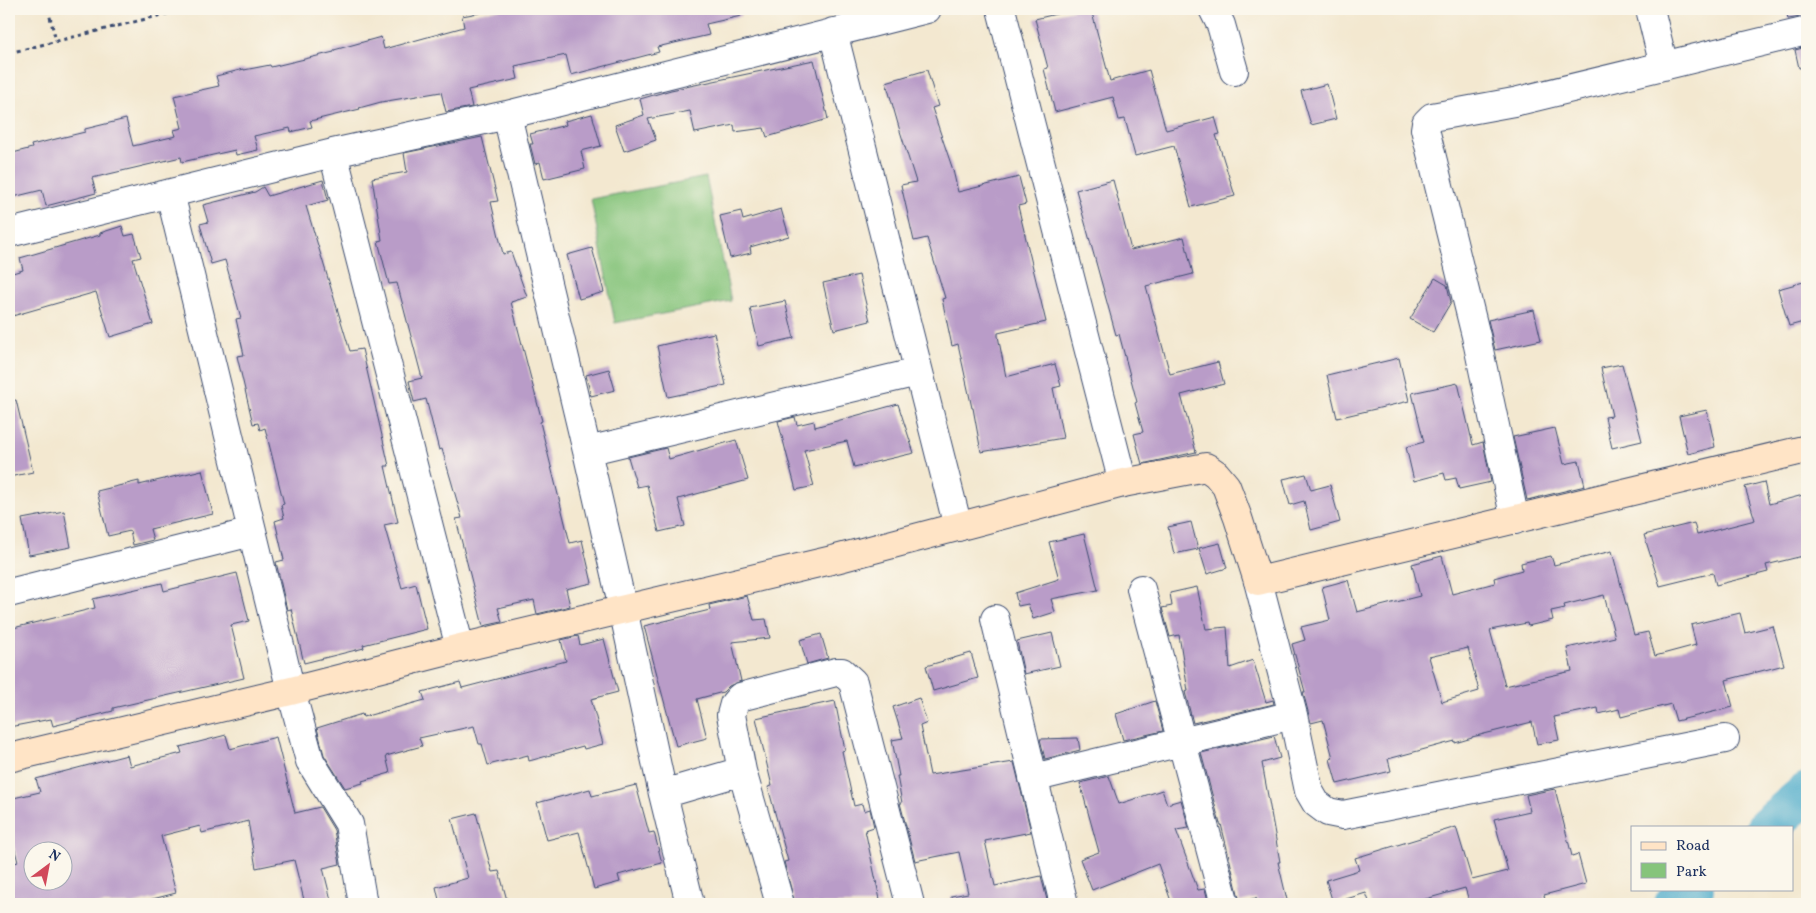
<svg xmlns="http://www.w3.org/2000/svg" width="1816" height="913" viewBox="0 0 1816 913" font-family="Vollkorn,serif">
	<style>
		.green { fill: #86c47b; stroke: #507a6c }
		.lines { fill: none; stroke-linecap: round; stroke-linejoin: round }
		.river { stroke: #4baaca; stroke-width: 42 }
		.building { fill: #b99cc8; fill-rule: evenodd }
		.street-casing { stroke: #3b4b6f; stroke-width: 30 }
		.secondary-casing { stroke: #3b4b6f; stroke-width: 30 }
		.path { stroke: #3b4b6f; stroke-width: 3; stroke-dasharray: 4 4; stroke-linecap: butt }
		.street { stroke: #fff; stroke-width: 28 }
		.secondary { stroke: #ffe4c6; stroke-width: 28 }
	</style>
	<rect width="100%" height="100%" fill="#fbf7ec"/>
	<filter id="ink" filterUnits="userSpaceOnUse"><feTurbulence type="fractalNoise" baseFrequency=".02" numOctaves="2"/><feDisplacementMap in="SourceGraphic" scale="10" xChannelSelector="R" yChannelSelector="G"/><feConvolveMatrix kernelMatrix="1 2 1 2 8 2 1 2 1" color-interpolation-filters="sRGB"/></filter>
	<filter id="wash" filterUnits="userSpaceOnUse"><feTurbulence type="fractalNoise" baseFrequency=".0096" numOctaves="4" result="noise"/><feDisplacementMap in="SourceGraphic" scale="20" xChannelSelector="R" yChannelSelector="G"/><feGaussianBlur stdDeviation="1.12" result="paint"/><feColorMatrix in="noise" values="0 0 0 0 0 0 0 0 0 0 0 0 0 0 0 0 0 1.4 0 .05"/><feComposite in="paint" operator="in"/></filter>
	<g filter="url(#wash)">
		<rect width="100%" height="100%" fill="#f3e8d0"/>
		<path class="green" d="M 706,177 L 731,301 L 615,323 L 591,199 Z"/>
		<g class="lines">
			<path class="river" d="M 1767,827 L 1807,793
				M 1675,904 L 1693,889"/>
		</g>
		<g id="blocks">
			<path class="building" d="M 501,9 L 740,9 L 741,16 L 706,24 L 709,35 L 657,47 L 659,52 L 571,75 L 566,55 L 515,66 L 518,79 L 468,90 L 472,107 L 446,112 L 441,92 L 381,102 L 359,108 L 360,109 L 310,121 L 312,127 L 291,132 L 290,128 L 254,136 L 258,150 L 236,155 L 235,150 L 182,162 L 181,157 L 92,178 L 96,193 L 46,206 L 42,190 L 9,198 L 9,154 L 32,148 L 31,145 L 85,132 L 85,129 L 126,119 L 133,146 L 176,136 L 174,130 L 182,128 L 174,96 L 219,86 L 216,76 L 244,69 L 244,70 L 270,65 L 271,67 L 334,52 L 334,50 L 381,37 L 384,49 L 464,27 L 462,16 Z
				M 1077,9 L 1091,9 L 1110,81 L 1149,70 L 1166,130 L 1215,117 L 1220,134 L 1216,135 L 1235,196 L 1191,207 L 1174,146 L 1135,156 L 1125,119 L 1119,120 L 1113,97 L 1055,112 L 1044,69 L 1048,68 L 1035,19 Z
				M 1786,9 L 1807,9 L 1807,16 L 1788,19 Z
				M 1807,47 L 1807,67 L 1799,68 L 1795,50 Z
				M 814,60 L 828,119 L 767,137 L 764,128 L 735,132 L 734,125 L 695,133 L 690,111 L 648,119 L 656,140 L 624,151 L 615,125 L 644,115 L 640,99 L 671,90 Z
				M 927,70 L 938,106 L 932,108 L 953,170 L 958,192 L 1019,177 L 1026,204 L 1018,206 L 1046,322 L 998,333 L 998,336 L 1006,377 L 1055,364 L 1061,386 L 1053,388 L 1063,438 L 981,452 L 973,408 L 972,408 L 958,344 L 952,346 L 942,299 L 945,298 L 927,238 L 914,241 L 901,185 L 916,182 L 900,131 L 886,82 Z
				M 1327,84 L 1336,119 L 1311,125 L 1301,91 Z
				M 592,114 L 601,146 L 581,151 L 585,169 L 544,179 L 540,162 L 535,164 L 530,144 L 533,144 L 530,134 L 566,125 L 565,121 Z
				M 482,137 L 498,201 L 491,202 L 503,254 L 511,252 L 527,297 L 511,302 L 542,421 L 540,422 L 570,543 L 582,540 L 592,583 L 566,589 L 570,606 L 537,614 L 534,600 L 498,608 L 502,622 L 483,626 L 456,519 L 462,518 L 442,449 L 439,450 L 426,399 L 414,402 L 409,381 L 422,378 L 397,283 L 389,284 L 378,241 L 382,240 L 372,178 L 407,172 L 404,153 Z
				M 323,180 L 328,200 L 306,206 L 350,351 L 362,349 L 389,466 L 385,466 L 398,522 L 384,525 L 402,588 L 416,584 L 427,629 L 363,645 L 364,648 L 304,663 L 291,609 L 287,610 L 276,562 L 284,560 L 275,521 L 284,518 L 281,505 L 284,504 L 265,428 L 260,430 L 258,423 L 253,424 L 237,356 L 244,355 L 236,319 L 241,318 L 225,260 L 211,264 L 200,224 L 208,222 L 203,205 L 255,192 L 263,187 L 268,196 Z
				M 1113,180 L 1131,250 L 1184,237 L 1193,274 L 1146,286 L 1170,374 L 1218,362 L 1224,384 L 1181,395 L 1196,452 L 1142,464 L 1134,434 L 1143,432 L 1135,403 L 1137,402 L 1119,334 L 1116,335 L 1076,190 Z
				M 781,209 L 789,236 L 750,247 L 751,253 L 730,258 L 720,216 L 741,211 L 743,220 Z
				M 122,226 L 125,236 L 134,234 L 141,257 L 133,259 L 153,324 L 110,337 L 96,292 L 9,317 L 9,274 L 23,270 L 20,258 L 100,235 L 100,233 Z
				M 592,248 L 604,292 L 579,299 L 567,255 Z
				M 859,275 L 870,321 L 834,330 L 823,283 Z
				M 1435,278 L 1447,285 L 1451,302 L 1433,332 L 1410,319 Z
				M 1807,281 L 1807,321 L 1789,326 L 1778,289 Z
				M 785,301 L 794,338 L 759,346 L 750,308 Z
				M 1534,310 L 1541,340 L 1495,350 L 1488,320 Z
				M 714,333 L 726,385 L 668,397 L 657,346 Z
				M 1399,358 L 1409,401 L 1337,418 L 1327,375 Z
				M 1622,364 L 1642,441 L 1612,448 L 1605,417 L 1612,416 L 1601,368 Z
				M 609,369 L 615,390 L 591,396 L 586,375 Z
				M 1458,383 L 1473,445 L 1483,442 L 1491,482 L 1459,489 L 1456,478 L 1446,480 L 1444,473 L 1414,481 L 1406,447 L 1424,442 L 1412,393 Z
				M 16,400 L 33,472 L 9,477 L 9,401 Z
				M 898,404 L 914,453 L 854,467 L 847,441 L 804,450 L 814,486 L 796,490 L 778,421 L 795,417 L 797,425 L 814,421 L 815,427 Z
				M 1707,410 L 1715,447 L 1688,454 L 1679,416 Z
				M 1555,428 L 1564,464 L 1579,461 L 1585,486 L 1527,500 L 1513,437 Z
				M 736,440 L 748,480 L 678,499 L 685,526 L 659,532 L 647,485 L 637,487 L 628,457 L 666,448 L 669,459 Z
				M 202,470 L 213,514 L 150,529 L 153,540 L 133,545 L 130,531 L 108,536 L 97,491 L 139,481 L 139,485 Z
				M 1306,474 L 1311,490 L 1330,485 L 1340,522 L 1311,530 L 1304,501 L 1290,505 L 1283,479 Z
				M 1764,482 L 1769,504 L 1807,494 L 1807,555 L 1766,565 L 1768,572 L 1716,585 L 1713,573 L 1660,586 L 1644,535 L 1694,523 L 1697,535 L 1755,520 L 1745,487 Z
				M 64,511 L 71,547 L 29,555 L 22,519 Z
				M 1191,522 L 1198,549 L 1174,554 L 1168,527 Z
				M 1084,534 L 1098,590 L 1051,599 L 1055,612 L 1033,619 L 1028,604 L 1018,606 L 1015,593 L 1059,579 L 1049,542 Z
				M 1220,543 L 1227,568 L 1207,574 L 1199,548 Z
				M 1612,551 L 1634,635 L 1648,632 L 1655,656 L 1696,645 L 1691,625 L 1740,613 L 1745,633 L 1773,626 L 1784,665 L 1726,680 L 1733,707 L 1676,721 L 1671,704 L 1621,717 L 1619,709 L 1599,714 L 1598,708 L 1554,717 L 1559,740 L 1537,744 L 1532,722 L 1472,737 L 1472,738 L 1455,743 L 1455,741 L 1388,759 L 1391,771 L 1337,784 L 1330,759 L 1333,758 L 1323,720 L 1311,723 L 1303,692 L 1305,692 L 1292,644 L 1305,640 L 1301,627 L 1330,620 L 1322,587 L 1348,580 L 1357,612 L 1420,596 L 1412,564 L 1442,556 L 1452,594 L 1495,583 L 1494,578 L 1522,570 L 1521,563 L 1551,556 L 1554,565 ZM 1604,595 L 1615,637 L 1567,648 L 1572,671 L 1505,686 L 1490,630 L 1527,623 L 1528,626 L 1553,620 L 1551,611 L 1565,608 L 1564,605 ZM 1468,648 L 1479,691 L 1442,702 L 1429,657 Z
				M 237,573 L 249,621 L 231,625 L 244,678 L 113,708 L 113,711 L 53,726 L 51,719 L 9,727 L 9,629 L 95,608 L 93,599 L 162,583 L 164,591 Z
				M 1197,587 L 1206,629 L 1227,627 L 1230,668 L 1253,660 L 1266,702 L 1273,700 L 1274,704 L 1193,723 L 1185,692 L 1188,691 L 1179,635 L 1170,637 L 1162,608 L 1172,606 L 1170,593 Z
				M 747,596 L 754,620 L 766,619 L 770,638 L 732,642 L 741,681 L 729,686 L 723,692 L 697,699 L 707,738 L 676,746 L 644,626 L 710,610 L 709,605 Z
				M 1052,633 L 1060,666 L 1024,674 L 1017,641 Z
				M 821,634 L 828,658 L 807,664 L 800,640 Z
				M 578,636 L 580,645 L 604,639 L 618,692 L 591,699 L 603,744 L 584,749 L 583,746 L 529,761 L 528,755 L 488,765 L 482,744 L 479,744 L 474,726 L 419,738 L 422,746 L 386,756 L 390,773 L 362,781 L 363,783 L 345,788 L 324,755 L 317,728 L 362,714 L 363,717 L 425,700 L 422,692 L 460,682 L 462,688 L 566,661 L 561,640 Z
				M 971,653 L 978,678 L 933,691 L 926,666 Z
				M 919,698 L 927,723 L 920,726 L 930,775 L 1014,762 L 1031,832 L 985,841 L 995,886 L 1041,876 L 1048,904 L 952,904 L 951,896 L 968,893 L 959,852 L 915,861 L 900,803 L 902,803 L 897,776 L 899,776 L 892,740 L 903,738 L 893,707 Z
				M 835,701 L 845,750 L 842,751 L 854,806 L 862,804 L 864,811 L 870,809 L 874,827 L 865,830 L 881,904 L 795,904 L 784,862 L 788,861 L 768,787 L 772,786 L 756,718 Z
				M 1155,701 L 1163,731 L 1123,740 L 1116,714 Z
				M 226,735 L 230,749 L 276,737 L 295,813 L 320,807 L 334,830 L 340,864 L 323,868 L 332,904 L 305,904 L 294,860 L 256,868 L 248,821 L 202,833 L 200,826 L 161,836 L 176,893 L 133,904 L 9,904 L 9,865 L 18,862 L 9,828 L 9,799 L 40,792 L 36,779 L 127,755 L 130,766 L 182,753 L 180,747 ZM 32,850 L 62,850 L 62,880 L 32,880 Z
				M 1274,736 L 1280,758 L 1262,763 L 1280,862 L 1278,862 L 1288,904 L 1258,904 L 1256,898 L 1240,902 L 1221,824 L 1220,824 L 1201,753 Z
				M 1078,738 L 1080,750 L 1045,759 L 1040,739 Z
				M 1109,776 L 1119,804 L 1162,790 L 1167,804 L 1181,800 L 1189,828 L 1176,830 L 1198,890 L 1205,889 L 1209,904 L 1172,904 L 1158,864 L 1092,890 L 1080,859 L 1099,852 L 1080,783 Z
				M 636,785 L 649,833 L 654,832 L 662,863 L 618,875 L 620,882 L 594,889 L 579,832 L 547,840 L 537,803 L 590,789 L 592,796 Z
				M 1555,789 L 1572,856 L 1578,854 L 1586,884 L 1544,895 L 1546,904 L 1470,904 L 1465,888 L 1408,904 L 1370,904 L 1366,893 L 1333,903 L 1326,880 L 1359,870 L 1355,858 L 1456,827 L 1472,880 L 1508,871 L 1494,819 L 1530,811 L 1526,795 Z
				M 476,813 L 492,872 L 499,871 L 508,904 L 440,904 L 436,887 L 468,878 L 452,819 Z"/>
		</g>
	</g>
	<g filter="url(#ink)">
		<use href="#blocks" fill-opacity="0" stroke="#3b4b6f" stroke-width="1"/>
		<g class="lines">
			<defs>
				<path id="street" d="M 1001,9 L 1123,483
					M 1213,9 L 1221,25 L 1234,71
					M 1650,9 L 1664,66
					M 833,32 L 958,527
					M 507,115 L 587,451 L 623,609 L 663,794 L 690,904
					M 333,153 L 460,648
					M 170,193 L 291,691 L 310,761 L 349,824 L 363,904
					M 9,233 L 333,153 L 507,115 L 927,9
					M 587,451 L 918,372
					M 1515,520 L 1476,336 L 1425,129 L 1426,123 L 1432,117 L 1514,102 L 1807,31
					M 1258,581 L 1293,715 L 1309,791 L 1316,803 L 1328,812 L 1343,815 L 1725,739
					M 1141,589 L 1225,904
					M 9,593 L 252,532
					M 995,619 L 1064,904
					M 742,771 L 780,904
					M 1033,778 L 1293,715
					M 663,794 L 742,771 L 731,715 L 734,704 L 740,697 L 836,672 L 842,672 L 853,682 L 856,694 L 910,904"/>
				<path id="secondary" d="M 9,758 L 291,691 L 460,648 L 836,559 L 1123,483 L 1206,467 L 1216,474 L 1226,486 L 1238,518 L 1258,581 L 1807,449"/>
			</defs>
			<use href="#street" class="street-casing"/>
			<use href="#secondary" class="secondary-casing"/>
			<path class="path" d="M 48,9 L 56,41
				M 9,53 L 186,9"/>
			<use href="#street" class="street"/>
			<use href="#secondary" class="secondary"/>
		</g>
	</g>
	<rect width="1816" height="913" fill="none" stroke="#fbf7ec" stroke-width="30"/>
	<rect x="1631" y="826" width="162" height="65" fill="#fbf7ec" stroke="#a1a7b3"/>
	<rect x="1641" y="842" width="25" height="8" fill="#ffe4c6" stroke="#a1a7b3"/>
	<text x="1676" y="850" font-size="15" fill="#1b2f5e">Road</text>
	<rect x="1641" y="863" width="25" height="15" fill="#86c47b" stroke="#a1a7b3"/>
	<text x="1676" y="876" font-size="15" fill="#1b2f5e">Park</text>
	<g transform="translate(48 866) rotate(32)"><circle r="24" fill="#fbf7ec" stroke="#a1a7b3"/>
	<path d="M0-4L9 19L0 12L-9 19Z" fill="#d1495b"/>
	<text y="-8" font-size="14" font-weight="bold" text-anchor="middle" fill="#1b2f5e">N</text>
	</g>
</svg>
